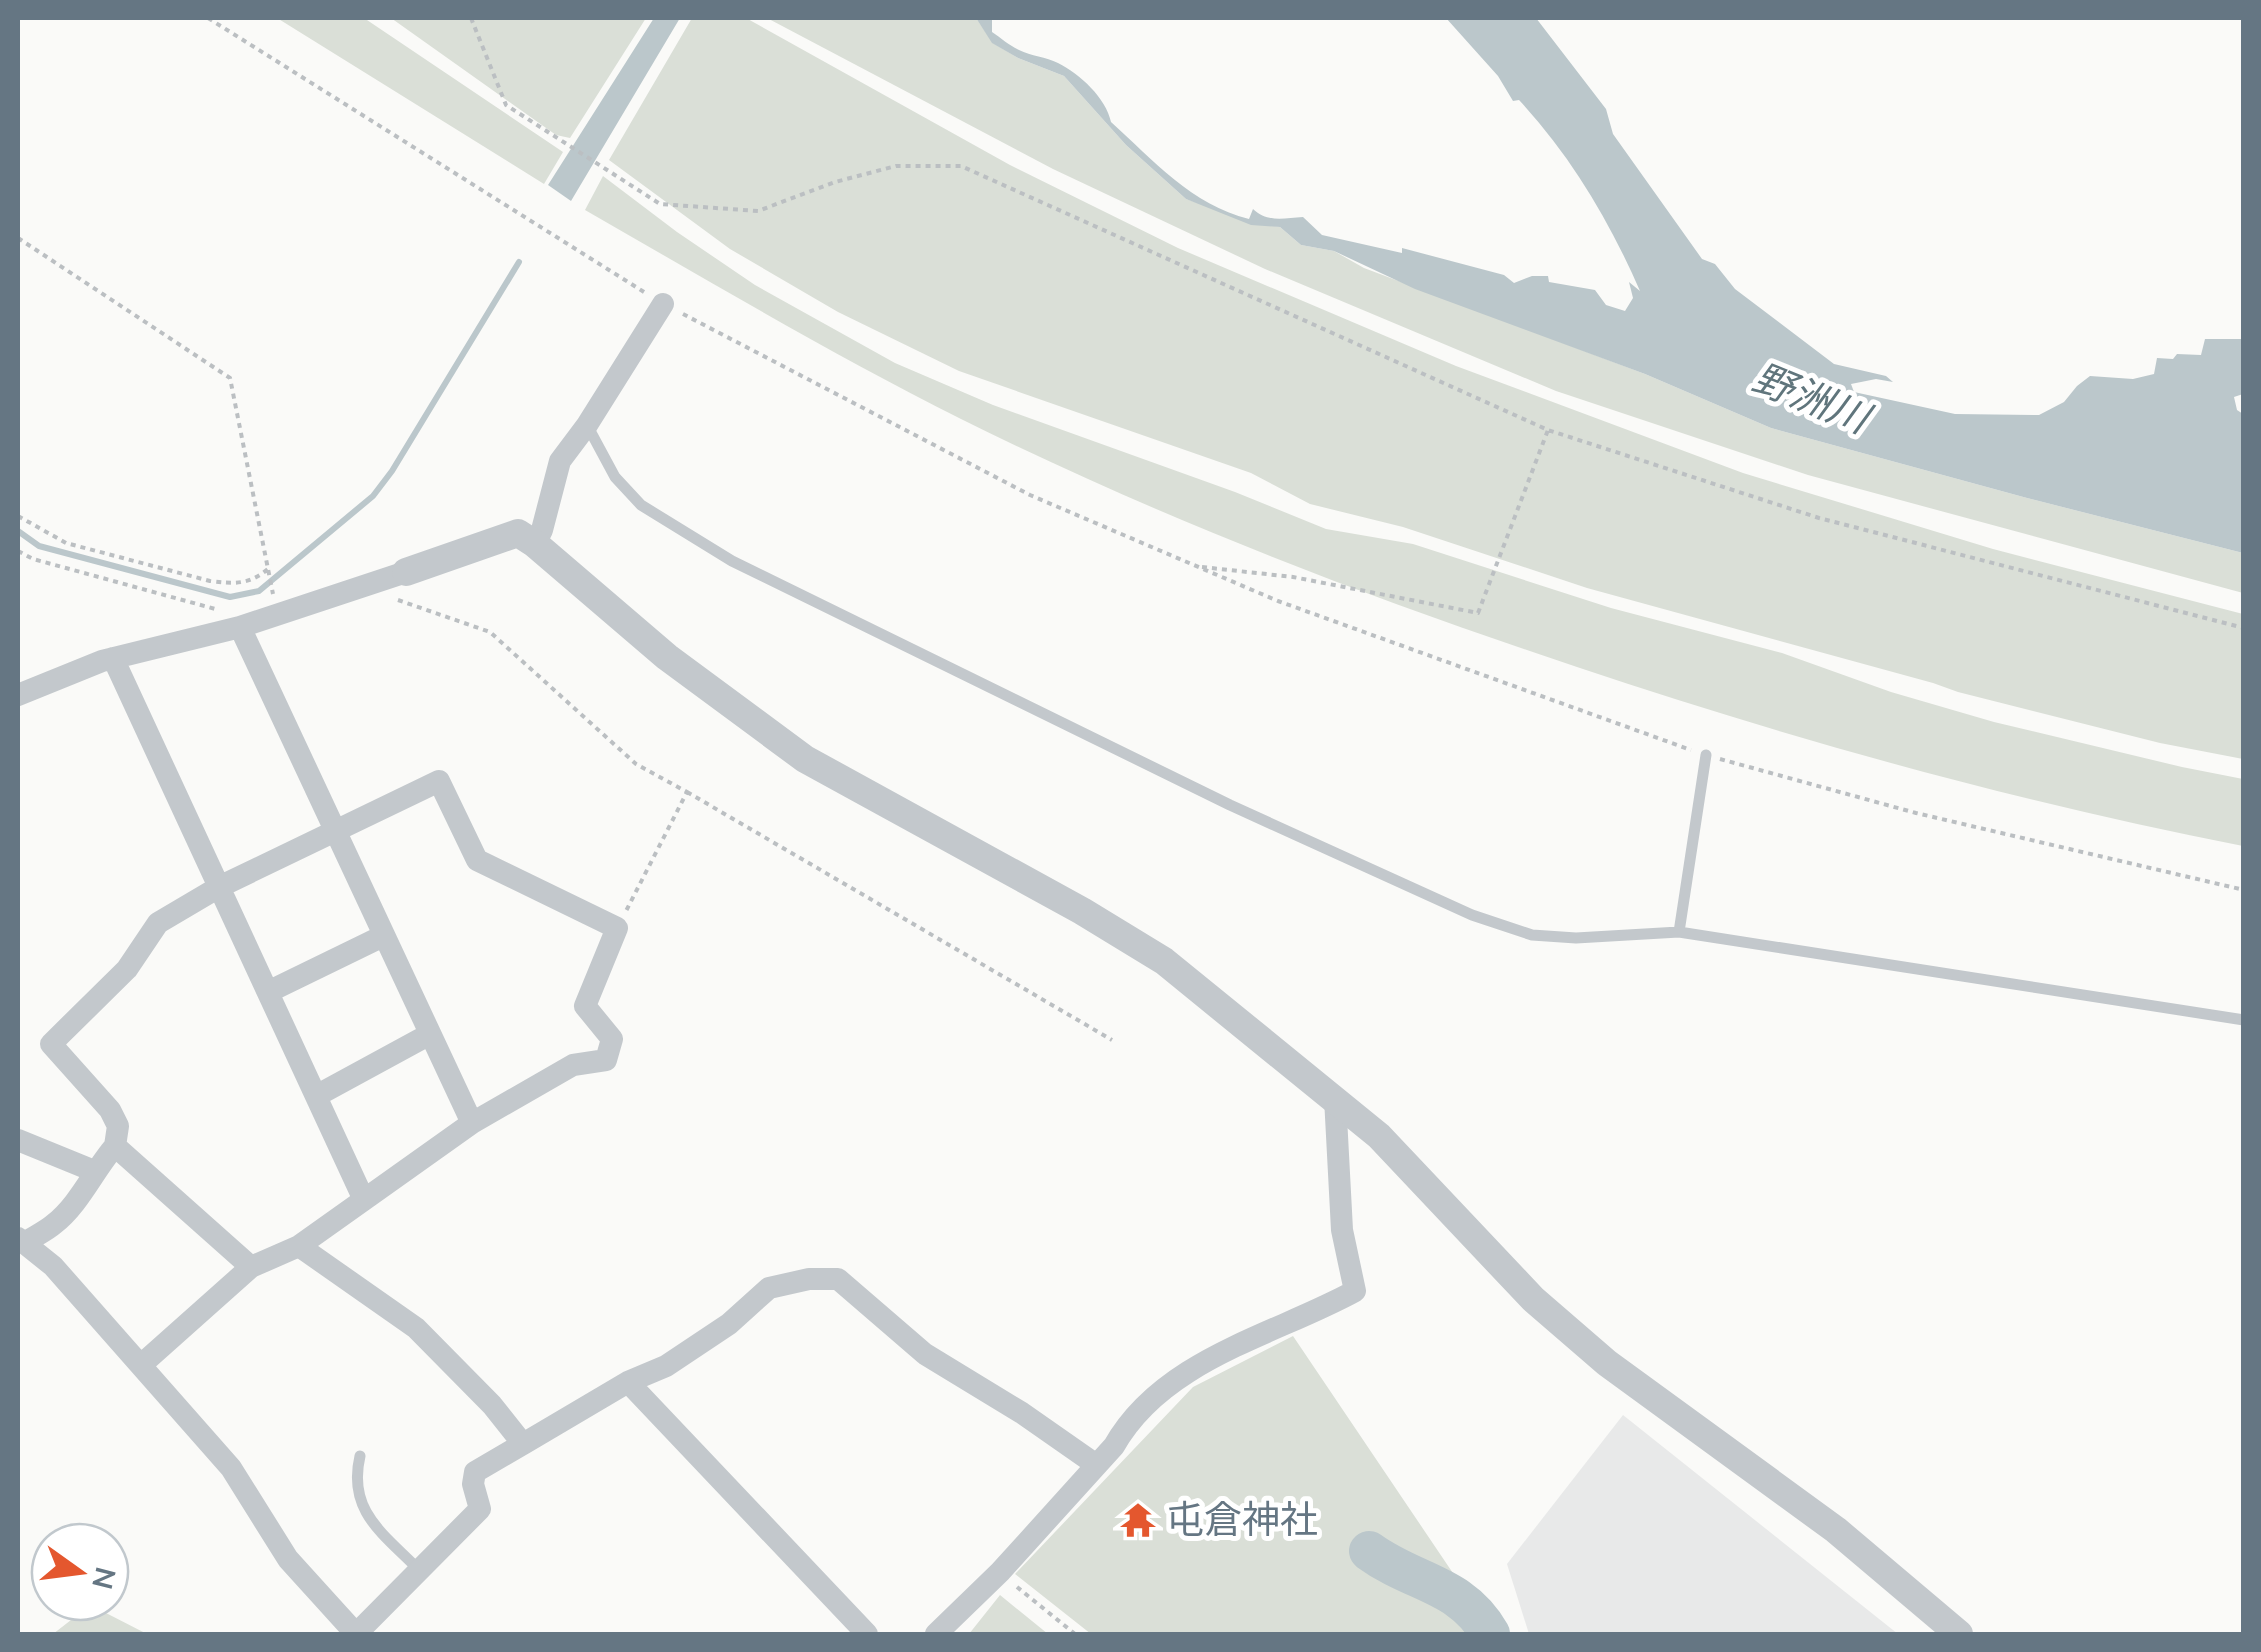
<svg xmlns="http://www.w3.org/2000/svg" width="2261" height="1652" viewBox="0 0 2261 1652" font-family="Mulish,'Noto Sans JP',sans-serif">
	<style>
		.built { fill: #e8e9e9 }
		.green { fill: #dadfd7 }
		.water { fill: #bbc7cb }
		.lines { fill: none; stroke-linecap: round; stroke-linejoin: round }
		.stream { stroke: #bbc7cb; stroke-width: 6 }
		.river { stroke: #bbc7cb; stroke-width: 40 }
		.path { stroke: #bbbfc2; stroke-width: 4; stroke-dasharray: 5 5; stroke-linecap: butt }
		.service { stroke: #c3c8cc; stroke-width: 11 }
		.minor { stroke: #c3c8cc; stroke-width: 22 }
		.tertiary { stroke: #c3c8cc; stroke-width: 28 }
		.labels { text-anchor: middle; stroke-width: 10; stroke-linejoin: round; paint-order: stroke }
		.poi-label { font-size: 38px; fill: #657683; stroke: #fff; text-anchor: start }
		.water-label { font-size: 40px; font-style: italic; fill: #60757c; stroke: #fff }
	</style>
	<rect width="100%" height="100%" fill="#fafaf8"/>
	<path class="built" d="M 1623,1415 L 1898,1634 L 1529,1634 L 1507,1564 Z"/>
	<path class="green" d="M 277,18 L 364,18 L 563,152 L 544,184 Z
		M 391,18 L 646,18 L 570,138 L 556,135 Z
		M 692,18 L 746,18 L 1010,165 L 1178,248 L 1456,366 L 1743,473 L 1993,549 L 2243,614 L 2243,759 L 2160,743 L 1958,692 L 1933,683 L 1587,588 L 1403,527 L 1310,504 L 1251,473 L 959,371 L 838,312 L 730,249 L 609,160 Z
		M 767,18 L 976,18 L 993,43 L 1018,58 L 1064,76 L 1126,145 L 1186,199 L 1257,223 L 1280,227 L 1301,245 L 1334,251 L 1364,268 L 1645,374 L 1771,428 L 2027,498 L 2243,553 L 2243,593 L 1808,475 L 1556,391 L 1265,269 L 1053,169 Z
		M 603,176 L 677,232 L 755,285 L 895,363 L 993,405 L 1235,492 L 1326,529 L 1413,544 L 1611,608 L 1782,653 L 1891,692 L 1994,722 L 2182,767 L 2243,779 L 2243,846 C 2017,802 1795,740 1577,667 C 1367,597 1160,518 961,419 C 833,355 709,281 585,210 Z
		M 1293,1336 L 1494,1634 L 1091,1634 L 1015,1574 L 1193,1387 Z
		M 1000,1595 L 1048,1634 L 969,1634 Z
		M 106,1613 L 147,1634 L 53,1634 L 71,1620 Z"/>
	<path class="water" d="M 654,18 L 680,18 L 571,201 L 548,185 Z
		M 976,18 L 992,18 L 992,32 C 1001,38 1010,46 1019,50 C 1031,56 1046,57 1058,63 C 1080,74 1106,98 1111,122 C 1153,160 1192,205 1249,219 L 1253,209 C 1268,223 1284,218 1303,217 L 1322,235 L 1402,253 L 1402,248 L 1504,275 L 1514,283 L 1532,276 L 1548,276 L 1549,282 L 1595,290 L 1606,305 L 1625,311 L 1633,298 L 1629,282 L 1640,291 C 1609,220 1571,156 1519,100 L 1513,101 L 1498,76 L 1446,18 L 1536,18 L 1606,109 L 1613,134 L 1702,259 L 1715,264 L 1735,289 L 1834,364 L 1886,376 L 1893,382 L 1876,379 L 1851,384 L 1854,392 L 1955,414 L 2039,415 L 2064,402 L 2077,386 L 2090,376 L 2133,379 L 2154,374 L 2157,358 L 2173,359 L 2177,354 L 2201,355 L 2205,339 L 2243,339 L 2243,394 L 2234,397 L 2237,410 L 2243,414 L 2243,553 L 2027,498 L 1771,428 L 1645,374 L 1415,289 L 1334,251 L 1301,245 L 1280,227 L 1251,225 L 1186,199 L 1126,145 L 1064,76 L 1018,58 L 992,43 Z"/>
	<g class="lines">
		<path class="stream" d="M 18,531 L 39,546 L 230,597 L 259,591 L 373,496 L 392,471 L 519,262"/>
		<path class="river" d="M 1369,1551 C 1414,1584 1461,1583 1490,1634"/>
		<path class="path" d="M 208,18 L 644,292
			M 471,18 L 506,105 L 660,204 L 758,211 L 835,182 L 896,166 L 961,166 L 1548,430 L 1819,518 L 2244,628
			M 18,238 L 230,378 L 273,594
			M 683,314 L 1030,495 L 1278,601 L 1691,750
			M 18,516 L 66,543 L 210,581 C 234,584 249,585 268,569
			M 18,551 L 33,559 L 219,610
			M 1202,567 L 1293,577 L 1478,613 L 1548,430
			M 398,600 L 490,632 L 636,764 L 687,792 L 626,911
			M 1720,759 L 1916,813 L 2244,890
			M 687,792 L 1112,1040
			M 1017,1587 L 1075,1634"/>
		<path class="service" d="M 587,425 L 615,477 L 641,505 L 732,561 L 1230,805 L 1472,915 L 1532,935 L 1576,938 L 1679,932 L 2244,1020
			M 1679,932 L 1706,755
			M 360,1456 C 347,1512 384,1534 420,1571"/>
		<path class="minor" d="M 535,544 L 542,530 L 560,461 L 587,425 L 663,304
			M 240,627 L 472,1123
			M 113,658 L 364,1200
			M 18,695 L 102,661 L 240,627 L 406,572
			M 268,992 L 383,936
			M 316,1096 L 430,1034
			M 18,1140 L 94,1171
			M 18,1238 L 53,1266 L 231,1468 L 288,1559 L 356,1634
			M 26,1242 C 35,1236 46,1231 54,1224 C 79,1205 94,1170 115,1146
			M 299,1246 L 416,1328 L 492,1405 L 523,1444 L 628,1382 L 666,1366 L 729,1324 L 769,1288 L 809,1279 L 838,1279 L 925,1354 L 1022,1413 L 1095,1464
			M 141,1365 L 251,1267 L 299,1246 L 472,1123 L 573,1065 L 606,1060 L 612,1039 L 585,1006 L 617,928 L 477,860 L 439,781 L 219,887 L 158,923 L 127,969 L 51,1044 L 110,1110 L 118,1126 L 115,1146 L 251,1267
			M 628,1382 L 867,1634
			M 356,1634 L 480,1509 L 473,1484 L 475,1472 L 523,1444
			M 936,1634 L 1000,1572 L 1114,1446 C 1163,1359 1275,1335 1355,1291 L 1342,1230 L 1335,1098"/>
		<path class="tertiary" d="M 406,572 L 518,533 L 535,544 L 667,657 L 805,759 L 1082,911 L 1164,961 L 1379,1136 L 1533,1299 L 1607,1363 L 1836,1530 L 1959,1634"/>
	</g>
	<defs>
		<symbol id="temple-bare" viewBox="-9 -9 18 18"><path d="M0-6L5-2H3V0L6.5 2.5H4V6H1.5V3h-3V6H-4V2.5H-6.5L-3 0V-2H-5Z" fill="#e4572e" stroke="#fff" stroke-width="2.5" paint-order="stroke"/></symbol>
	</defs>
	<g fill-rule="evenodd">
		<use href="#temple-bare" x="1113" y="1495" width="50" height="50"/>
	</g>
	<g class="labels">
		<g class="poi-label">
			<text x="1166" y="1533">屯倉神社</text>
		</g>
		<g class="water-label">
			<text transform="translate(1811 398) rotate(22)" y="14">野洲川</text>
		</g>
	</g>
	<rect width="2261" height="1652" fill="none" stroke="#657683" stroke-width="40"/>
	<g transform="translate(80 1572) rotate(104)"><circle r="48" fill="#ffffff" stroke="#c1c8cd" stroke-width="2.5"/>
	<path d="M0-8L18 38L0 25L-18 38Z" fill="#e4572e"/>
	<text y="-15" font-size="28" font-weight="bold" text-anchor="middle" fill="#657683">N</text>
	</g>
</svg>
